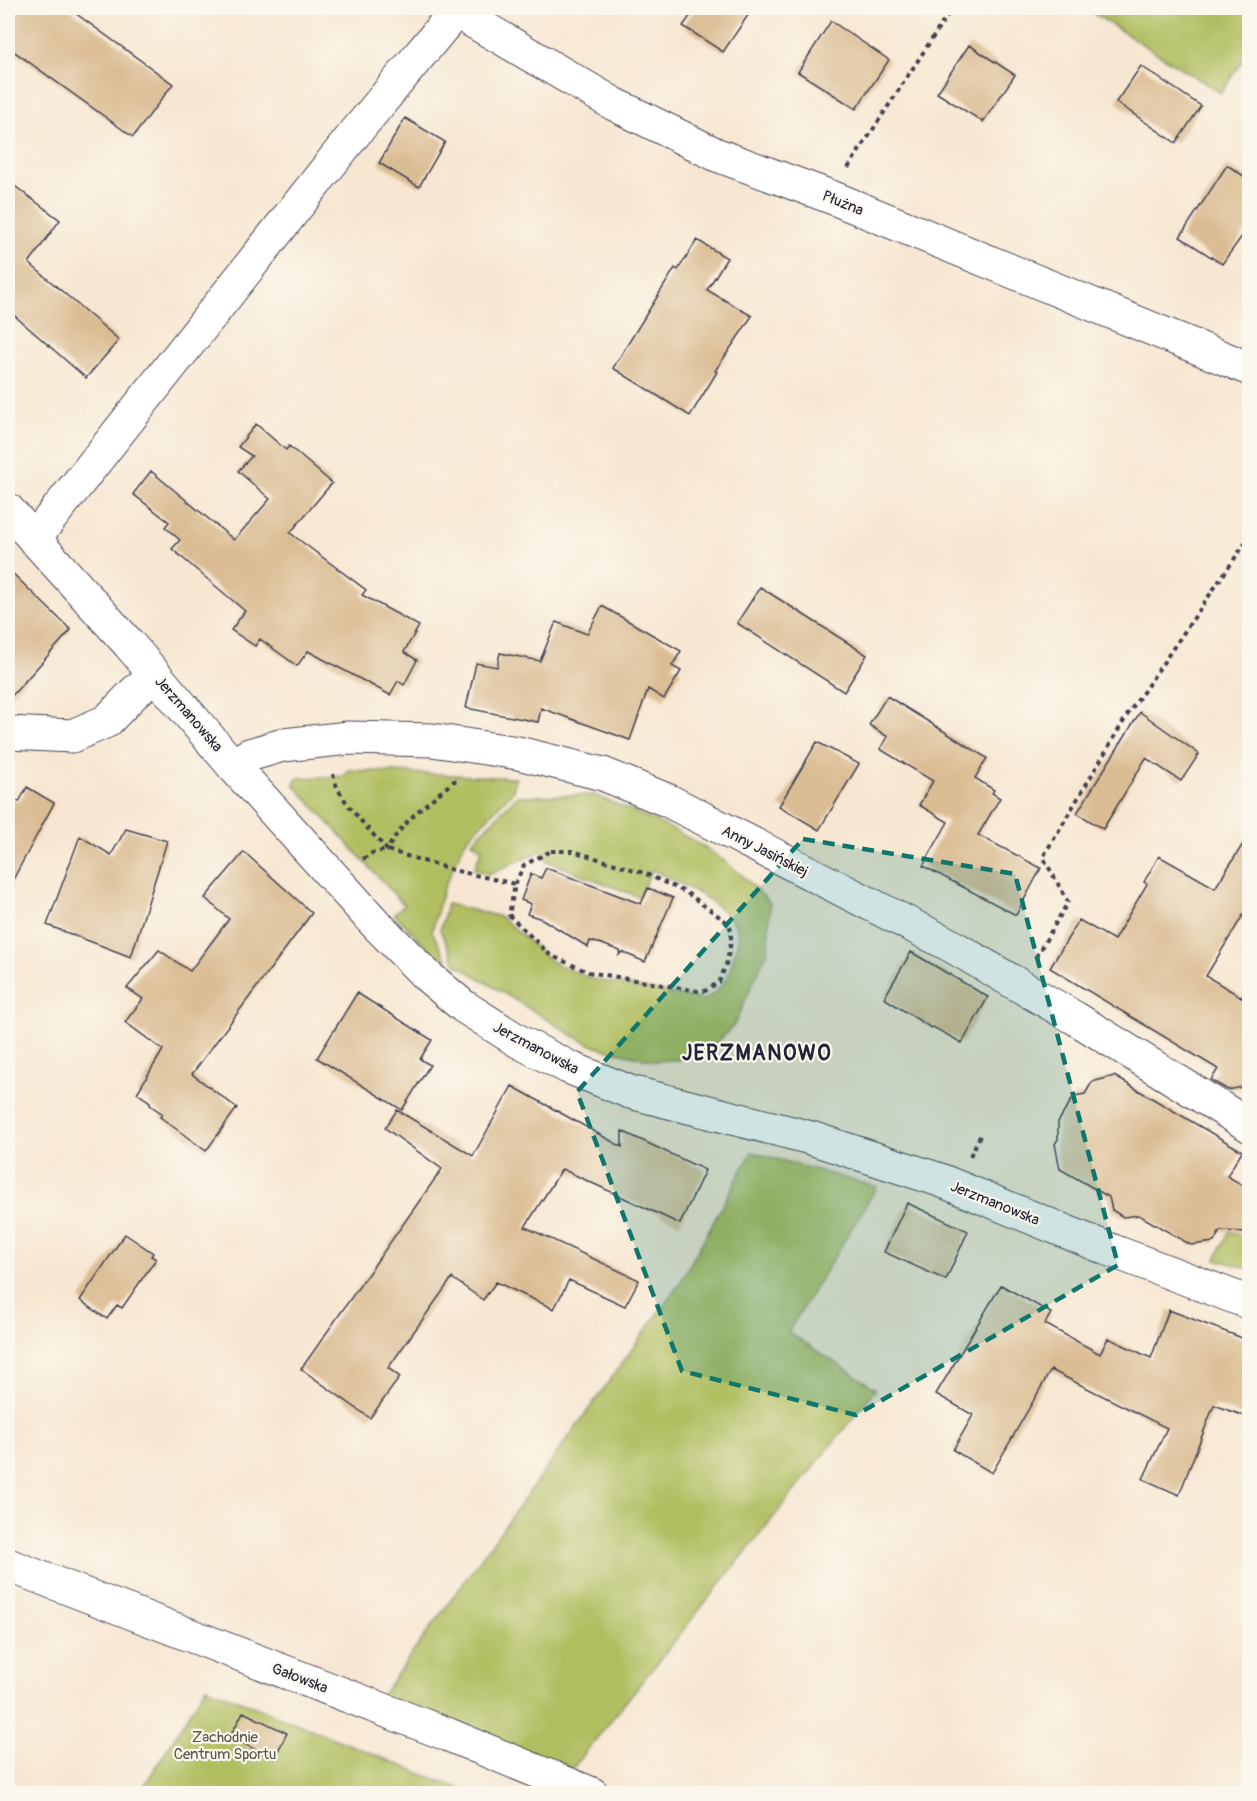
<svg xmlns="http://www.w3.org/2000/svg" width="1257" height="1801" viewBox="0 0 1257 1801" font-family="Pangolin,sans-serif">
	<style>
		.green { fill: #b0be61; stroke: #69704e; stroke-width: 1.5 }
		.building { fill: #dbbd94 }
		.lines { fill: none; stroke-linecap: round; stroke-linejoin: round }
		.minor-casing { stroke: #424052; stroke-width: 35 }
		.tertiary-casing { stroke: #424052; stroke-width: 35 }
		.path { stroke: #424052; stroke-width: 4; stroke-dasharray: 4.5 4.5; stroke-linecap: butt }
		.minor { stroke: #fff; stroke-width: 33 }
		.tertiary { stroke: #fff; stroke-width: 33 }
		.marked { fill: #0f766e; fill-opacity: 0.2; stroke: #0f766e; stroke-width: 4.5; stroke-dasharray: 12 8; stroke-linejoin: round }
		.labels { text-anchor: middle; stroke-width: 4.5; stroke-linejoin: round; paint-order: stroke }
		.street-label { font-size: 15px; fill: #22223b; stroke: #fbf7ec }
		.park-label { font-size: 15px; fill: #545948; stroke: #fbf7ec }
		.district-label { font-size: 21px; font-weight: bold; letter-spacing: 1.5px; fill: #22223b; stroke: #fbf7ec }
	</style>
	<rect width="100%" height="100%" fill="#fbf7ec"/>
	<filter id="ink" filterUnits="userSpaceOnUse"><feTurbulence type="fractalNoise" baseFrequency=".0167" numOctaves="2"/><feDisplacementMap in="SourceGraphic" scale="12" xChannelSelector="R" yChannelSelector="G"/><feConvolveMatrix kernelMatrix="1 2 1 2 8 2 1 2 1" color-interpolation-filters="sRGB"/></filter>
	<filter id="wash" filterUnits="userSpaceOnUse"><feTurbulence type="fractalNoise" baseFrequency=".008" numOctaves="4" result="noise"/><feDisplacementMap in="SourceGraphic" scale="24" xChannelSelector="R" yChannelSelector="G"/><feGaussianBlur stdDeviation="1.35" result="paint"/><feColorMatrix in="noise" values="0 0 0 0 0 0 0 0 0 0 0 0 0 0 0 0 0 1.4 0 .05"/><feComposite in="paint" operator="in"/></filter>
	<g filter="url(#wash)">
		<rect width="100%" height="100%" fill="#f7e7d2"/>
		<path class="green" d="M 1098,8 L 1249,8 L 1249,51 L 1221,93 L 1094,14 Z
			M 349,770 L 516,778 L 513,791 L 466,840 L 443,890 L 432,931 L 452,970 L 449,970 L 394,914 L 404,905 L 295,786 L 295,780 L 299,778 L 344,776 Z
			M 594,795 C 643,815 696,836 737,871 C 749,881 759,893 770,903 L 768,950 L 734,1025 L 715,1045 L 686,1059 L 656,1061 L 596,1047 L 574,1036 L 456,964 L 440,930 L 447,904 L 501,917 L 552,962 L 592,979 L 704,1000 C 721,990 728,979 733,959 C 735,952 740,940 738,932 C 730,905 675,881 652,870 L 639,897 L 547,861 L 541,851 L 489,874 L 474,869 L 482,849 L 472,842 L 517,796 Z
			M 752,1152 L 877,1187 L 788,1332 L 876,1389 L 572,1769 L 380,1698 L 678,1286 Z
			M 1229,1232 L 1249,1236 L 1249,1269 L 1216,1259 Z
			M 206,1687 L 470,1793 L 139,1794 Z"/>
		<g id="blocks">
			<path class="building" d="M 8,8 L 68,8 L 173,84 L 133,137 L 8,47 Z
				M 696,8 L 753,8 L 723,52 L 683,26 Z
				M 831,21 L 889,60 L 856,109 L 798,72 Z
				M 969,45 L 1015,75 L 983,122 L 937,93 Z
				M 1141,66 L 1201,106 L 1176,143 L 1116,102 Z
				M 405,118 L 445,142 L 419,187 L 379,163 Z
				M 1227,165 L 1250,180 L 1250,225 L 1222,264 L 1180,237 Z
				M 8,181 L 60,220 L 29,263 L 119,340 L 86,378 L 8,310 Z
				M 697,240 L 727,258 L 707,290 L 752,316 L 715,371 L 717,372 L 690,416 L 613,368 L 675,268 L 678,270 Z
				M 256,424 L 286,450 L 289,446 L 332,483 L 290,533 L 366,590 L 362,595 L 419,626 L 404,652 L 417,660 L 404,685 L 398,681 L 390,695 L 308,651 L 297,666 L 260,639 L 255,646 L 231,630 L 245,611 L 172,549 L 180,540 L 165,527 L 169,522 L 133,494 L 151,471 L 234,540 L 270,499 L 238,471 L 252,456 L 238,447 Z
				M 8,569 L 71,630 L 8,700 Z
				M 760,587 L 867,655 L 844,692 L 737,623 Z
				M 602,606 L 681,651 L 672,666 L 681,671 L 664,699 L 648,689 L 630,740 L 541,708 L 538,722 L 466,708 L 476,663 L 497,667 L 500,653 L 540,661 L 556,622 L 587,634 Z
				M 887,696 L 987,758 L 975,778 L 994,790 L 992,793 L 1000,798 L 978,835 L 1041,868 L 1016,915 L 923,866 L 948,822 L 919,805 L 933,781 L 880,749 L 888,737 L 869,725 Z
				M 1140,712 L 1199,754 L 1181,781 L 1146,758 L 1103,829 L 1077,813 Z
				M 817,742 L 859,764 L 819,830 L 779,806 Z
				M 27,787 L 54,803 L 8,889 L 8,796 L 19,802 Z
				M 126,829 L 167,841 L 131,957 L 47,925 L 80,836 L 111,855 Z
				M 1250,833 L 1250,904 L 1206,976 L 1250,1002 L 1250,1087 L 1247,1086 L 1228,1090 L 1211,1080 L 1218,1069 L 1050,968 L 1079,920 L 1114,940 L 1147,884 L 1144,882 L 1159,856 L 1215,888 Z
				M 244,852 L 312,913 L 192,1074 L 237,1108 L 206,1151 L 160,1117 L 163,1114 L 150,1105 L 150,1102 L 137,1093 L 163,1050 L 125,1022 L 143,999 L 127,988 L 159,950 L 190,971 L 229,919 L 205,898 Z
				M 546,868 L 641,904 L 648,888 L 673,898 L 645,962 L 622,952 L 619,955 L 620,951 L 602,944 L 590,941 L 588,947 L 542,919 L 527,914 L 531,904 L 521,900 L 531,874 L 541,878 Z
				M 911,952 L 988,997 L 962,1043 L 933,1027 L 931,1028 L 884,998 Z
				M 357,993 L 432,1040 L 420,1059 L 430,1065 L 402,1110 L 317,1058 Z
				M 1114,1076 L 1242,1151 L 1227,1176 L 1246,1187 L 1250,1193 L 1250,1232 L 1220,1231 L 1214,1242 L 1191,1245 L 1139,1215 L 1123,1217 L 1112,1210 L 1109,1197 L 1060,1169 L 1055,1144 L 1058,1139 L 1058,1122 L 1074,1096 L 1085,1094 L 1092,1082 Z
				M 512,1086 L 622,1147 L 622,1131 L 705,1170 L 680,1224 L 562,1169 L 525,1227 L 639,1280 L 625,1306 L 569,1280 L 554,1309 L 496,1282 L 483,1300 L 452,1278 L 388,1368 L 400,1377 L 370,1418 L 301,1369 L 442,1169 L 385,1128 L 397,1110 L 473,1156 Z
				M 907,1203 L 968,1231 L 946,1280 L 884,1252 Z
				M 125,1234 L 153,1253 L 151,1256 L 156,1259 L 122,1308 L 117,1305 L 107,1319 L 80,1300 Z
				M 1001,1285 L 1051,1313 L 1045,1324 L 1100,1354 L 1108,1338 L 1151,1358 L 1169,1310 L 1250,1341 L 1250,1418 L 1214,1405 L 1179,1495 L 1143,1479 L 1167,1428 L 1051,1370 L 992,1473 L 953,1450 L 973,1415 L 936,1394 Z
				M 243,1712 L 287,1733 L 274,1759 L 230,1737 Z"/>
		</g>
	</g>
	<g filter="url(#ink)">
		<use href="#blocks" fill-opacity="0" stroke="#424052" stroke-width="1.5"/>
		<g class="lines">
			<defs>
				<path id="minor" d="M 450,8 L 614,104 L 717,155 L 831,197 L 1250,369
					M 34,539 L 351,138 L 456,11
					M 8,733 L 72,736 L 107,721 L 135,692 L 155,676
					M 234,767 L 249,755 L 283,745 L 349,738 L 432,740 L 518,753 L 603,774 L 669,801 L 950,945 L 1075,1018 L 1250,1126
					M 8,1565 L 449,1735 L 592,1794"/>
				<path id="tertiary" d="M 8,510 L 129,644 L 234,767 L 374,922 L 425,974 L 463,1006 L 518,1041 L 568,1067 L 630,1092 L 811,1138 L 940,1180 L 1113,1251 L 1250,1303"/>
			</defs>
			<use href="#minor" class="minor-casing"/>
			<use href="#tertiary" class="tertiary-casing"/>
			<path class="path" d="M 848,168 L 952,8
				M 333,774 C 337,799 370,830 387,850 C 402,821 429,802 454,781 L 457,781
				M 551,851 L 573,851 L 644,873 L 687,893 L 728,923 L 731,930 L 731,942 L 726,965 L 719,982 L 705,991 L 698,991 L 588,972 L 550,955 L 509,915 L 515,884 L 524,865 Z
				M 363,859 L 372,853 L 387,850 L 453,870 L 515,884
				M 1036,957 L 1068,902 L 1043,857 L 1128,714 L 1250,536
				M 970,1156 L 981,1134"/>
			<use href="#minor" class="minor"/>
			<use href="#tertiary" class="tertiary"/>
		</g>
	</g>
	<path class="marked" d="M 803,839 L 1015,874 L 1118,1265 L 856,1415 L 682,1371 L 577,1092 Z"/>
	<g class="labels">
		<g class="street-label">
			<text transform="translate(843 203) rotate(22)" y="5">Płużna</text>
			<text transform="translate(189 714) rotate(49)" y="5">Jerzmanowska</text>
			<text transform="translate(765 851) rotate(27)" y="5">Anny Jasińskiej</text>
			<text transform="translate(536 1048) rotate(28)" y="5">Jerzmanowska</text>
			<text transform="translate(995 1203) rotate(22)" y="5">Jerzmanowska</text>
			<text transform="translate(300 1678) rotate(21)" y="5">Gałowska</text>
		</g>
		<g class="park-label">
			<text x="225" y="1742">Zachodnie<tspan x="225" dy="17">Centrum Sportu</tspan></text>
		</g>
		<g class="district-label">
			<text x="757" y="1060">JERZMANOWO</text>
		</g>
	</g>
	<rect width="1257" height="1801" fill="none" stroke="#fbf7ec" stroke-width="30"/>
</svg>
